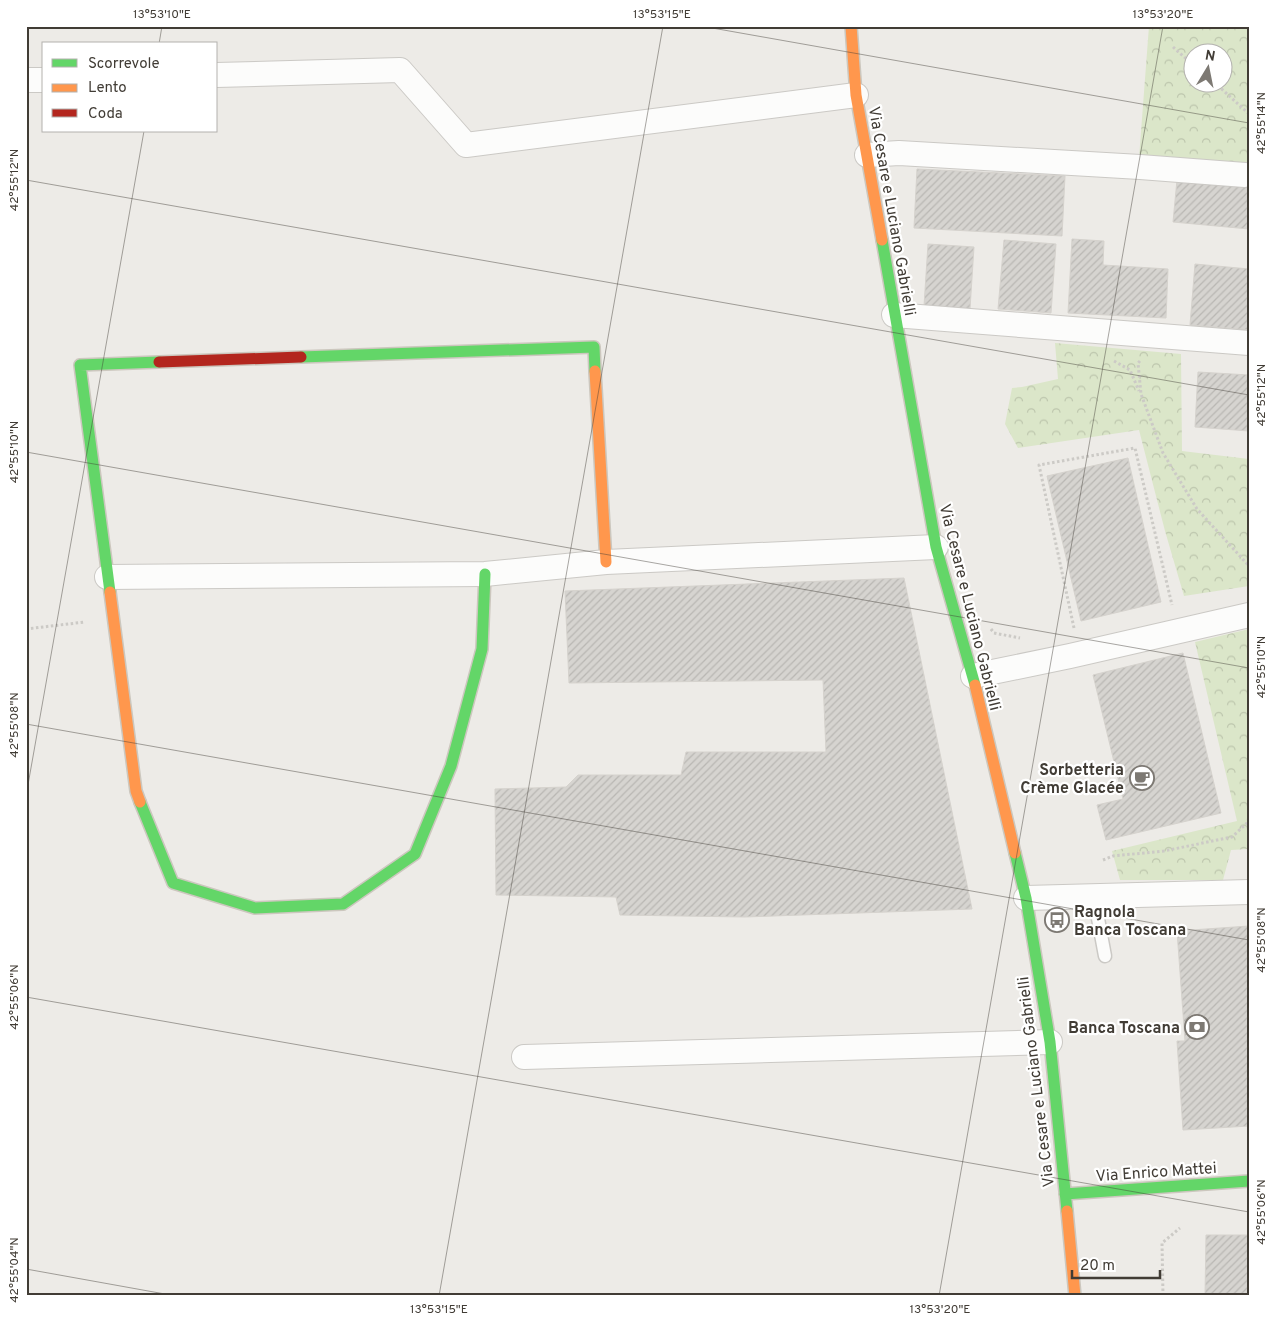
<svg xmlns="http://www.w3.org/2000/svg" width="1275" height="1322" viewBox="0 0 1275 1322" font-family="Overpass,sans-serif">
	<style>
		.forest { fill: url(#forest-crowns); fill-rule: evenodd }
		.building { fill: url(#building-hatch); stroke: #d5d2cd }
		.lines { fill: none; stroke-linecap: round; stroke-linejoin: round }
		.lane-casing { stroke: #cbc9c5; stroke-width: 15 }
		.street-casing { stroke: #cbc9c5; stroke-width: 26 }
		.fast-casing { stroke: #ccc7be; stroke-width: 14 }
		.slow-casing { stroke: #ccc7be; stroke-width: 14 }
		.jam-casing { stroke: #ccc7be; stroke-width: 14 }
		.path { stroke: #cccac6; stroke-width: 3; stroke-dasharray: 2.5 2.5; stroke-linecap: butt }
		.lane { stroke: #fcfcfb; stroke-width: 12 }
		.street { stroke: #fcfcfb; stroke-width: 24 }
		.fast { stroke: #63d668; stroke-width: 11 }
		.slow { stroke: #ff974d; stroke-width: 11 }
		.jam { stroke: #b3261e; stroke-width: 11 }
		.ticks { fill: none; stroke: #413c35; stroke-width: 1; stroke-opacity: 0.45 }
		.labels { text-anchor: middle; stroke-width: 4.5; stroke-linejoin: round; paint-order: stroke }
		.street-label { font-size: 16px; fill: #413c35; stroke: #fff }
		.poi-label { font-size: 16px; font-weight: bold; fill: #413c35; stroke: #fff; text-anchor: end }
		.neatline { fill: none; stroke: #413c35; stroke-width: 2 }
		.ticks-label { font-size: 12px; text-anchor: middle; fill: #413c35 }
	</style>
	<defs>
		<pattern id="forest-crowns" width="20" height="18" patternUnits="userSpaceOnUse" patternTransform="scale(1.25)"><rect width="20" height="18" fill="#dbe6c9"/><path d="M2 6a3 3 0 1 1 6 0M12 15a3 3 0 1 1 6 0" fill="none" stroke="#bdc6ad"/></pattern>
		<pattern id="building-hatch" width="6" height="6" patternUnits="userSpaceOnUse" patternTransform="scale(1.25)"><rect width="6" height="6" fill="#d6d4d0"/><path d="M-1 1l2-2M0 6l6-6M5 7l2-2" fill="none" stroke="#b9b7b3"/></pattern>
	</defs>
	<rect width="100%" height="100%" fill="#edebe7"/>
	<path class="forest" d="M 1149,26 L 1249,26 L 1249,164 L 1139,158 ZM 1192,52 L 1222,52 L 1222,82 L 1192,82 Z
		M 1055,343 L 1181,354 L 1182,451 L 1249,459 L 1249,586 L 1184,596 L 1165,531 L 1139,430 L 1018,448 L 1005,424 L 1012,388 L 1022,387 L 1058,379 Z
		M 1249,629 L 1249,849 L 1231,850 L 1223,880 L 1120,880 L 1112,851 L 1237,821 L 1195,642 Z"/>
	<path class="building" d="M 917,169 L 1065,176 L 1062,236 L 914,228 Z
		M 1177,180 L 1249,186 L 1249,229 L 1173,222 Z
		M 1072,239 L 1104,241 L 1103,265 L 1168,269 L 1166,318 L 1068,313 Z
		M 1004,240 L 1056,244 L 1051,313 L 998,309 Z
		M 928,244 L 974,247 L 970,309 L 924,306 Z
		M 1195,264 L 1249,269 L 1249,330 L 1190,325 Z
		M 1198,372 L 1249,375 L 1249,431 L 1195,427 Z
		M 1128,458 L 1161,602 L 1081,621 L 1047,476 Z
		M 904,578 L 972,909 L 745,917 L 620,915 L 616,897 L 496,895 L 495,789 L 566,787 L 578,775 L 681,775 L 686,752 L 826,752 L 823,680 L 569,683 L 565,591 Z
		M 1183,653 L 1221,813 L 1106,840 L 1097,805 L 1123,799 L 1093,675 Z
		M 1249,926 L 1249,1126 L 1183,1130 L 1177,1041 L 1185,1041 L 1177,931 Z
		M 1206,1235 L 1249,1235 L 1249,1296 L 1205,1296 Z"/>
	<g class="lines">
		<defs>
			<path id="lane" d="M 1094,897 L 1105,956"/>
			<path id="street" d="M 216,75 L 400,70 L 466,145 L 856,95
				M 26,80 L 44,80
				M 867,155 L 899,153 L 1140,167 L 1245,175
				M 894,315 L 1249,343
				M 107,577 L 485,574 L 606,562 L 936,547
				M 973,676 L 1070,656 L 1249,615
				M 1026,898 L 1249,892
				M 524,1057 L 1050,1042"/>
			<path id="fast" d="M 882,240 L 936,547 L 975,685
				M 301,357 L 594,347 L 595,371
				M 110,592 L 80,365 L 159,362
				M 140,802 L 173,883 L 255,908 L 343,904 L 415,854 L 451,766 L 482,649 L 485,574
				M 1015,853 L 1026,898 L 1050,1042 L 1067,1211
				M 1065,1194 L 1249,1181"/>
			<path id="slow" d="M 851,26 L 856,95 L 882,240
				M 595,371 L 606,562
				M 110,592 L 136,791 L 140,802
				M 975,685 L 1015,853
				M 1067,1211 L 1075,1296"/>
			<path id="jam" d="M 159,362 L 301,357"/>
		</defs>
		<use href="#lane" class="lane-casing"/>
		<use href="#street" class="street-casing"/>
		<use href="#fast" class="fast-casing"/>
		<use href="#slow" class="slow-casing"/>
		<use href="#jam" class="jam-casing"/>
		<path class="path" d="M 1173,47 L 1192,64
			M 1214,82 L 1249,114
			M 1114,361 L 1130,370 L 1139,391
			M 1140,361 L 1138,363 L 1141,394 L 1163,453 L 1197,509 L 1249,566
			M 1074,628 L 1039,465 L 1135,448 L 1172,605
			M 26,629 L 85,622
			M 991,629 L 994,633 L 1020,638
			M 1103,860 L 1113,856 L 1164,851 L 1232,837 L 1247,823 L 1249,817
			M 1163,1296 L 1162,1243 L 1180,1228"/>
		<use href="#lane" class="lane"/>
		<use href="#street" class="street"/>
		<use href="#fast" class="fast"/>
		<use href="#slow" class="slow"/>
		<use href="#jam" class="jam"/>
	</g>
	<path class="ticks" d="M 701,26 L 1249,123M 159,44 L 162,26M 26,180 L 1249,395M 26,452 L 1249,668M 26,724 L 1249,940M 26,796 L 144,131M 26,997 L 1249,1212M 26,1269 L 176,1296M 439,1296 L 663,26M 939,1296 L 1163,26"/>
	<defs>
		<symbol id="cafe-ring" viewBox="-11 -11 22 22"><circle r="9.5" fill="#fff" stroke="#7d7973" stroke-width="1.5"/><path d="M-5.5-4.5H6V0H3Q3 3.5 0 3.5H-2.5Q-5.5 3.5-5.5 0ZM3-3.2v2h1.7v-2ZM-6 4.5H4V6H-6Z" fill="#7d7973"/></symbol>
		<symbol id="bus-ring" viewBox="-11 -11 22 22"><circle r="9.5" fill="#fff" stroke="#7d7973" stroke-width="1.5"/><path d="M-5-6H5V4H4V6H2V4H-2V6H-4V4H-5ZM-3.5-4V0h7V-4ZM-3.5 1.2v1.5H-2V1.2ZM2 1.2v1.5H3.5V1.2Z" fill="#7d7973"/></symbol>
		<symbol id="bank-ring" viewBox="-11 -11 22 22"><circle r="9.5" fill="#fff" stroke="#7d7973" stroke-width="1.5"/><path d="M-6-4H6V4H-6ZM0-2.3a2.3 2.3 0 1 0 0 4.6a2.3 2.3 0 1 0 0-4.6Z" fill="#7d7973"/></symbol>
	</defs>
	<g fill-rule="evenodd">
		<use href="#cafe-ring" x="1128" y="764" width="28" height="28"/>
		<use href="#bus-ring" x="1043" y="906" width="28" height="28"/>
		<use href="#bank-ring" x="1183" y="1013" width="28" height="28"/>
	</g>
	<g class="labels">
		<g class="street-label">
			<text transform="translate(893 211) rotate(80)" y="6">Via Cesare e Luciano Gabrielli</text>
			<text transform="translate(971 607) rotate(76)" y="6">Via Cesare e Luciano Gabrielli</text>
			<text transform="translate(1035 1082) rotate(-97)" y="6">Via Cesare e Luciano Gabrielli</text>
			<text transform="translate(1156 1171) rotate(-4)" y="6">Via Enrico Mattei</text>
		</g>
		<g class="poi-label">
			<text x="1124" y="775">Sorbetteria<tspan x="1124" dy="18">Crème Glacée</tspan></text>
			<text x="1074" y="917" text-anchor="start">Ragnola<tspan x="1074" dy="18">Banca Toscana</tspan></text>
			<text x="1180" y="1033">Banca Toscana</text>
		</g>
	</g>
	<rect width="1275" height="1322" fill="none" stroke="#ffffff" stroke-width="55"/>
	<rect x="42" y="42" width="175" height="90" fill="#ffffff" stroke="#b3b1ae"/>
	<rect x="52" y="59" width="25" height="8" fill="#63d668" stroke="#b3b1ae"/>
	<text x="88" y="68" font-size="15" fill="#413c35">Scorrevole</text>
	<rect x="52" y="84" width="25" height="8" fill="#ff974d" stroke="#b3b1ae"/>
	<text x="88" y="92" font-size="15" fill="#413c35">Lento</text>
	<rect x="52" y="109" width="25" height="8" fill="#b3261e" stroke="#b3b1ae"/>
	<text x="88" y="118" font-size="15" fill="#413c35">Coda</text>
	<g transform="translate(1208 68) rotate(10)"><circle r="24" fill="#ffffff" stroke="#b3b1ae"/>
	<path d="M0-4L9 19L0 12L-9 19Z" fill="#7d7973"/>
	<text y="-8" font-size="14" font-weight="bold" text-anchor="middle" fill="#413c35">N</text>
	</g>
	<path d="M1072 1270v8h88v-8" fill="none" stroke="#413c35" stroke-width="2.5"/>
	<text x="1080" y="1270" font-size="15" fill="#413c35" stroke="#ffffff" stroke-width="4" paint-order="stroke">20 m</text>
	<rect x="28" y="28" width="1220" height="1266" class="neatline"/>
	<g class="ticks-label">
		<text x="162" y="18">13°53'10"E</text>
		<text x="662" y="18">13°53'15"E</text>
		<text x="1163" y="18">13°53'20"E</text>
		<text transform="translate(1261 123) rotate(-90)" y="4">42°55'14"N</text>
		<text transform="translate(14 180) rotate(-90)" y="4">42°55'12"N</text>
		<text transform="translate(1261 395) rotate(-90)" y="4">42°55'12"N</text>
		<text transform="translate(14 452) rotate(-90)" y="4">42°55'10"N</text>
		<text transform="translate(1261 667) rotate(-90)" y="4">42°55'10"N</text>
		<text transform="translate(14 725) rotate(-90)" y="4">42°55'08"N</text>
		<text transform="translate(1261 940) rotate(-90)" y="4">42°55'08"N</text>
		<text transform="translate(14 997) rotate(-90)" y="4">42°55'06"N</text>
		<text transform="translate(1261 1212) rotate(-90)" y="4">42°55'06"N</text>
		<text transform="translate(14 1270) rotate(-90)" y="4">42°55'04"N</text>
		<text x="439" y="1313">13°53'15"E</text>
		<text x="940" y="1313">13°53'20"E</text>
	</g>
</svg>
